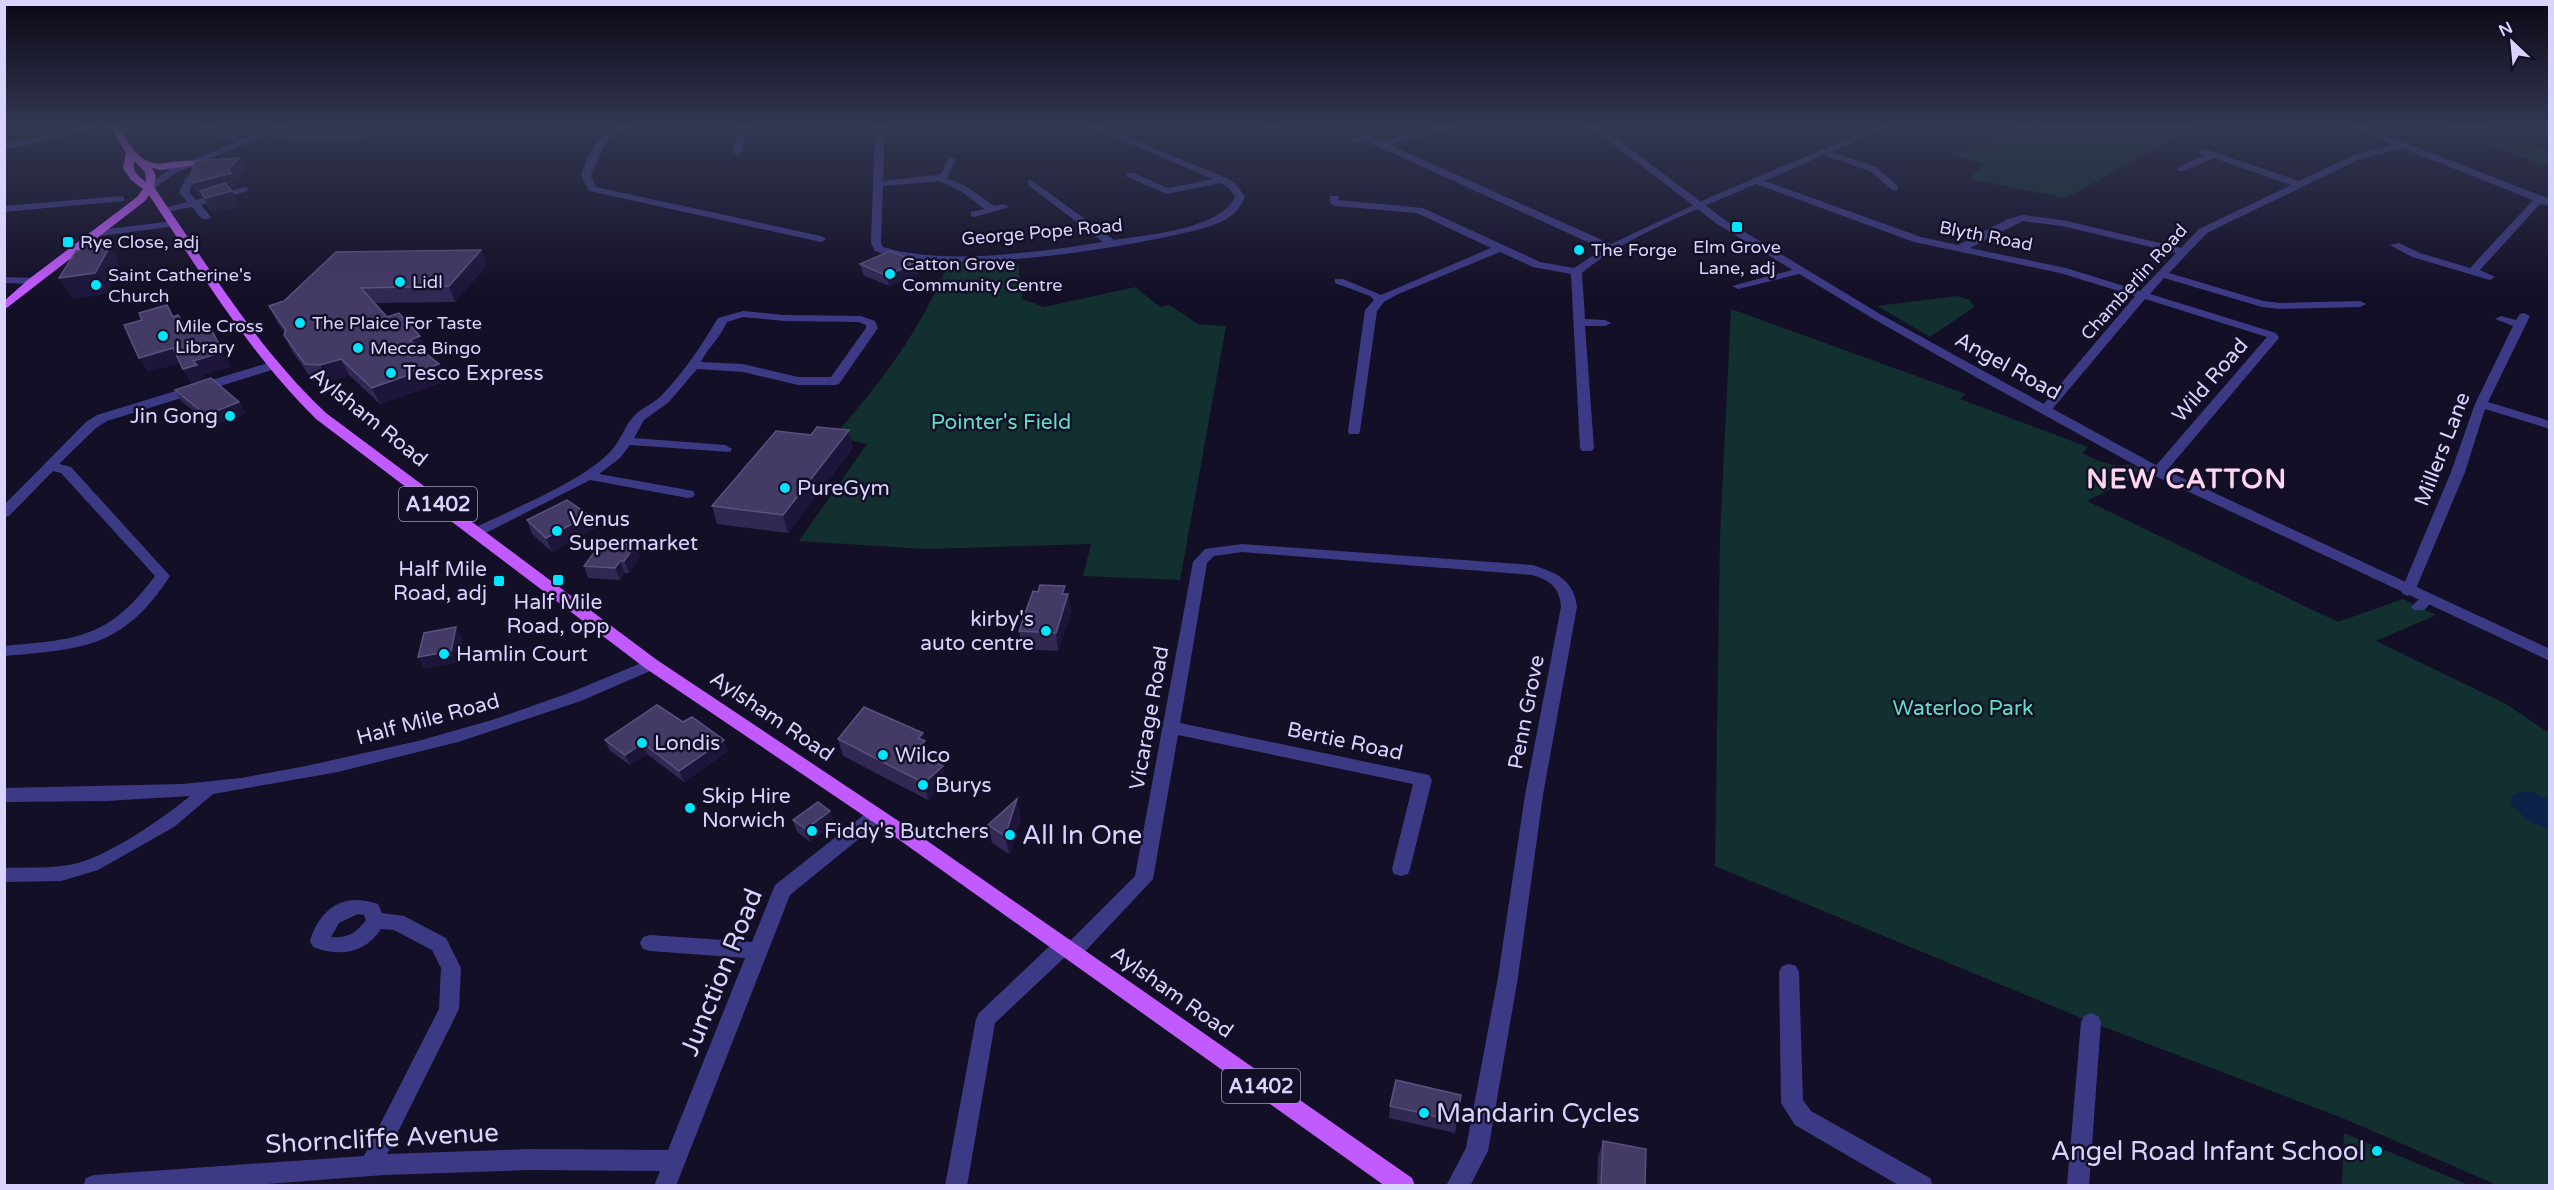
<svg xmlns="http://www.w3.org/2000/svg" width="2554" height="1190" viewBox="0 0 2554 1190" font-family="'Varela Round',sans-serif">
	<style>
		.green { fill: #12302f }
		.water { fill: #0c2248 }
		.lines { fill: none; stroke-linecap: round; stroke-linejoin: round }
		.minor { fill: #3d3a85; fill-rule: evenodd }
		.tertiary { fill: #3d3a85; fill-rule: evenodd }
		.primary { fill: #c25bff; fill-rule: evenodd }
		.wall { fill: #312854 }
		.shaded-wall { fill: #1d163a }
		.building { fill: #433a66; stroke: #5a527e; stroke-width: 1.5 }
		.poi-dot { fill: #00e5ff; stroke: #130f26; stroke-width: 2 }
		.labels { text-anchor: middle; stroke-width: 5; stroke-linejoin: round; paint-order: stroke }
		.far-street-label { font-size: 18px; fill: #d9d4ff; stroke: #130f26 }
		.far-poi-label { font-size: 18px; fill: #d9d4ff; stroke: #130f26; text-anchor: start }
		.shield { fill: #130f26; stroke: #9e99be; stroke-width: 1.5 }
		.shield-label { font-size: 20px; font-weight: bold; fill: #d9d4ff }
		.street-label { font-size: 21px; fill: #d9d4ff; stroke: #130f26 }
		.poi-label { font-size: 21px; fill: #d9d4ff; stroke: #130f26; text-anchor: start }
		.park-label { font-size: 21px; fill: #5fe0c0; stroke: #130f26 }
		.near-poi-label { font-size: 26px; fill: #d9d4ff; stroke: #130f26; text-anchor: start }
		.near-street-label { font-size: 26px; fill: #d9d4ff; stroke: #130f26 }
		.district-label { font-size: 27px; font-weight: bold; letter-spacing: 1.5px; fill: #ffd6f0; stroke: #130f26 }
	</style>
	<rect width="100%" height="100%" fill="#130f26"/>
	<path class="green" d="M 2022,126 L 2196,126 L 2066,198 L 1969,179 L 1985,164 L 1952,155 Z
		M 2440,126 L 2483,126 L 2495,131 L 2467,136 Z
		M 2518,139 L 2549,151 L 2549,163 L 2542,165 L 2491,145 Z
		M 973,260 L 973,266 L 1018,264 L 1022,299 L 1044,307 L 1135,287 L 1160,307 L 1169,305 L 1198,324 L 1226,326 L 1180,580 L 1083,576 L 1091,544 L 926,549 L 799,541 L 867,444 L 833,437 C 880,384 923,327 949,261 Z
		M 1957,296 L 1970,300 L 1974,307 L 1930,337 L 1877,306 Z
		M 1731,309 L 1966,394 L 1960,399 L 2088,447 L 2082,453 C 2096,460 2114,469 2129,464 L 2145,472 L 2087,501 L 2338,622 L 2403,599 L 2436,615 L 2376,641 L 2506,704 L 2549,733 L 2549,1185 L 2497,1185 L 2340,1117 L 2091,1022 L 1715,866 L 1720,536 Z
		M 2344,1133 L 2469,1185 L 2342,1185 Z"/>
	<path class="water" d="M 2528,791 L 2549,799 L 2549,829 L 2530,822 L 2511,805 L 2511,797 L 2516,793 Z"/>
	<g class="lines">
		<path class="minor" d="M 86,126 L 103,126 L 4,150 L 4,144 Z
			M 205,126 L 215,126 L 215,129 L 248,141 L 243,144 L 207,133 Z
			M 630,126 L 607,140 L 591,175 L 596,187 L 821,236 L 826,239 L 821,242 L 589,191 L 581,175 C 592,148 597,126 630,126 Z
			M 739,126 L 748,126 L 742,152 L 737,155 L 732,152 Z
			M 875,126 L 885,126 L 883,181 L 937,175 L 942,173 L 948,158 L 951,157 L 956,160 L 947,178 L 967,187 L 994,206 L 1004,204 L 1009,207 L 975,217 L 971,216 L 971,212 L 984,209 L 961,191 L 939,181 L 883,186 L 881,243 L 883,247 C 945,266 1039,252 1103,242 L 1028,185 L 1028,181 L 1031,180 L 1114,240 C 1146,235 1221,229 1235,197 L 1229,188 L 1221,183 L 1167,194 L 1127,177 L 1127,173 L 1133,173 L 1168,188 L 1213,179 L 1089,126 L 1101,126 L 1226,178 L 1236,184 L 1245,197 C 1241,206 1236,213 1228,218 C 1210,229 1186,232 1166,237 C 1094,252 1018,262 943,262 C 919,262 898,258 875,251 L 871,243 Z
			M 1278,126 L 1273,130 L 1268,127 L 1269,126 Z
			M 1438,126 L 1460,126 L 1390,145 L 1611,244 L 1717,194 L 1879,126 L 1891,126 L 1831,152 L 1876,167 L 1898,186 L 1898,190 L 1892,190 L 1870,171 L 1823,155 L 1765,181 L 1921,237 L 1958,245 L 2008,219 L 2023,215 L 2062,220 L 2181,248 L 2199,229 L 2291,185 L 2214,158 L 2184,171 L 2178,171 L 2178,167 L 2205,155 L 2199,153 L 2199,149 L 2205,149 L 2299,181 L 2354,155 L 2393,145 L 2349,126 L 2362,126 L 2550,199 L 2550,206 L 2540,204 L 2480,270 L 2495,277 L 2490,280 L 2412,257 L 2390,245 L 2399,243 L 2420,253 L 2470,268 L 2533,200 L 2402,148 L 2360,159 L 2207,233 L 2169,273 L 2263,301 L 2280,303 L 2360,301 L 2366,304 L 2360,307 L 2280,309 L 2262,307 L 2164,278 L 2150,294 L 2276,333 L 2279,338 L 2163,475 L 2153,475 L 2151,472 L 2153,469 L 2267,337 L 2145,299 L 2049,413 L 2041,413 L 2041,407 L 2135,296 L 2060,273 L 1914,242 L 1756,184 C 1704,207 1625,236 1582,273 L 1585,319 L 1605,320 L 1611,323 L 1605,326 L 1585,326 L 1594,448 L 1592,451 L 1582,451 L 1580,448 L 1571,274 L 1533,267 L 1500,252 L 1396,295 L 1384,302 L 1377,311 L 1360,431 L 1359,434 L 1349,434 L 1348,431 L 1365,310 L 1374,300 L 1370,296 L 1335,283 L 1335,279 L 1343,279 L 1381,295 L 1491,248 L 1417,213 L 1335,206 L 1330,203 L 1330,196 L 1338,196 L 1339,200 L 1423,208 L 1540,262 L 1574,268 L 1603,249 L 1364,140 L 1354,143 L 1349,140 L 1365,134 L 1382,141 ZM 2023,221 L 2062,226 L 2176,253 L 2140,291 L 2066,268 L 1970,248 Z
			M 266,130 L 289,134 L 363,134 L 368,137 L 363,140 L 289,140 L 263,135 L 261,133 Z
			M 186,177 L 194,179 L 189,192 L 196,200 L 245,187 L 250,190 L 201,205 L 211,217 L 210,219 L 202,219 L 192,207 L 161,213 L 161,209 L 187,202 L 179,192 Z
			M 120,196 L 124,197 L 124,201 L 4,212 L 4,206 Z
			M 172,221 L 176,222 L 176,226 L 92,237 L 87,234 L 92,231 Z
			M 1799,268 L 1803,269 L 1803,273 L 1738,289 L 1732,286 Z
			M 4,277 L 33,278 L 39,281 L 33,284 L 4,283 Z
			M 743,311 L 784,315 L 861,316 L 875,321 L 878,328 L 839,384 L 835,385 L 798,385 L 743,372 L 697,369 L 669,402 L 644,420 L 634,438 L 725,445 L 732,449 L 730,452 L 630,445 L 620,458 L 599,474 L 688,490 L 693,491 L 695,494 L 693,497 L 688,498 L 590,480 L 480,536 L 470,536 L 468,533 L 470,530 C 510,510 580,483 610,452 C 621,441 625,424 636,414 C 644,407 654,403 662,395 C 684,372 702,345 718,318 ZM 743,317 L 784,321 L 859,322 L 866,325 L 866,328 L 831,377 L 798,377 L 743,364 L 701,362 C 708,347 719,340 727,322 Z
			M 2524,313 L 2530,316 L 2488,402 L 2550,421 L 2550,429 L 2485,409 L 2465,472 L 2415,591 L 2408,596 L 2403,594 L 2401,591 L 2451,472 L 2475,404 L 2513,326 L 2495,319 L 2501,316 L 2516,320 L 2520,314 Z
			M 271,362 L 277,366 L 275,369 L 107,421 L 96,428 L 59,464 L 71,467 L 170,576 C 123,648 84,649 4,656 L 4,646 C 78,639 108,639 155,576 L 61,473 L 53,471 L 9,516 L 4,517 L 4,505 L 86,422 L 97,415 Z
			M 1242,544 L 1532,565 C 1556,572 1574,580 1577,607 L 1543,795 L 1518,977 L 1488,1151 L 1470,1186 L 1446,1186 L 1466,1148 L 1498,977 L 1525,795 L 1561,607 C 1560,588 1550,580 1532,575 L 1242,552 L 1214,556 L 1207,563 L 1180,723 L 1429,775 L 1432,780 L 1410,869 L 1408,874 L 1401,876 L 1394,874 L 1392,869 L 1413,784 L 1178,735 L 1153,879 L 1079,958 L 1072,960 L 1065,957 L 995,1023 L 967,1186 L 945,1186 L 976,1019 L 979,1013 L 1057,939 L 1064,937 L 1071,940 L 1135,876 L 1193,562 L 1205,549 Z
			M 2426,595 L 2431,597 L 2434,600 L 2424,610 L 2414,610 L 2411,607 L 2421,597 Z
			M 651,659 L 659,664 L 657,668 L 581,701 L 458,742 L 338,772 L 213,794 L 174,827 L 98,870 L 61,881 L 4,882 L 4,868 C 27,867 51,869 74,864 C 109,856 162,819 190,796 L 106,801 L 4,802 L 4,788 L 183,784 L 241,778 L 306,766 L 418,741 L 492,720 L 569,693 Z
			M 876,808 L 882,810 L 885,815 L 882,820 L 790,895 L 676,1186 L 654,1186 L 660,1171 L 529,1170 L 384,1175 L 240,1186 L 83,1186 L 86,1178 L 94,1175 L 364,1156 L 439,1009 L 441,968 L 432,950 L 394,930 L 381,929 C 365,954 339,957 313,947 L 310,941 C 320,908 344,892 378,904 L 382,913 L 404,916 L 446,938 L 461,968 L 459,1009 L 387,1154 L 529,1149 L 668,1150 L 745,958 L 650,951 L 643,949 L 640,943 L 643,937 L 650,935 L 752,942 L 775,885 L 870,810 ZM 358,914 L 364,915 L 366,920 C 357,932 347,939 331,937 L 339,923 Z
			M 1789,964 L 1796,966 L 1799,972 L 1803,1100 L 1811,1111 L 1930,1178 L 1933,1186 L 1900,1186 L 1795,1125 L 1781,1103 L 1779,972 L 1782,966 Z
			M 2091,1013 L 2098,1016 L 2101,1022 L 2089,1186 L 2067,1186 L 2081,1022 L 2084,1016 Z"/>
		<path class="tertiary" d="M 275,126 L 287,126 L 174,174 L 152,190 L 144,188 L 168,170 Z
			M 1590,126 L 1600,126 L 1725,220 L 1880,314 L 1989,374 L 2163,469 L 2550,649 L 2550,661 L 2153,475 L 1981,380 L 1872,318 L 1717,224 Z"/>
		<path class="primary" d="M 110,126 L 119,126 C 130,145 140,167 165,163 C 174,162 185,160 194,161 L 194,165 L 191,166 L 160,170 L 152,168 L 156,176 L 154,187 C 208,266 256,347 326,413 L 657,660 L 903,824 L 1412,1178 L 1415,1186 L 1385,1186 L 891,834 L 645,668 L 316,419 C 249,353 201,273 149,195 L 145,201 L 4,310 L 4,301 L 29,279 L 137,197 L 143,189 L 131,180 L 123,168 L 126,153 ZM 134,161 L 145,172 L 146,182 C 138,176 132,172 134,161 Z"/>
	</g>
	<path class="wall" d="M 246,171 L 235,182 L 237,187 L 230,189 L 240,206 L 213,213 L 208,206 L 202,196 L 200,197 L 196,191 L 189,178 Z
		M 481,250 L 487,265 L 455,302 L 374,303 L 387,317 L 427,352 L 425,353 L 446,381 L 380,404 L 349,375 L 329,382 L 313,381 L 292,351 L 284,335 L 285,333 L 277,322 L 269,306 Z
		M 916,262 L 918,273 L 889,286 L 863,275 L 860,264 Z
		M 175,390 L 239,402 L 245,414 L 213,426 L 181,401 Z
		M 853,448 L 788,533 L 717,524 L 712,506 Z
		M 589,515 L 594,529 L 552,552 L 532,534 L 527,520 Z
		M 636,545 L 640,557 L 629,573 L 625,573 L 620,580 L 588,578 L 584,566 Z
		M 1066,594 L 1068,594 L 1071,612 L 1058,651 L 1021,649 L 1019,631 Z
		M 923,733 L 929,759 L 947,784 L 928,800 L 843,756 L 838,739 Z
		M 605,740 L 728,751 L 684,782 L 647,754 L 630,765 L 610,751 Z
		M 830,811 L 834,823 L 810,842 L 797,832 L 793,820 Z
		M 1021,818 L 1009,854 L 992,843 L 988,825 Z
		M 1461,1095 L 1455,1133 L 1389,1118 L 1390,1106 Z
		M 1603,1141 L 1645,1185 L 1597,1185 L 1598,1157 Z"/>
	<path class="shaded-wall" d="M 239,158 L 246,171 L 235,182 L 237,187 L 203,196 L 200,191 L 202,196 L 200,197 L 193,183 L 228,170 Z
		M 232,191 L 240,206 L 213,213 L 205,198 Z
		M 105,242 L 108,249 L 110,246 L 121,267 L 107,294 L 72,299 L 59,278 L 102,247 Z
		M 481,250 L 487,265 L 455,302 L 449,286 Z
		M 916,262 L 918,273 L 889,286 L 887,276 Z
		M 210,327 L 231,367 L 203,375 L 206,380 L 191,384 L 183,369 Z
		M 420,336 L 427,352 L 417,356 L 410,340 Z
		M 173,348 L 182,363 L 148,372 L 139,358 Z
		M 341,359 L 349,375 L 329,382 L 320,365 Z
		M 439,364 L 446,381 L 380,404 L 372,388 Z
		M 239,402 L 245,414 L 213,426 L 206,415 Z
		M 849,430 L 853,448 L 788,533 L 783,515 Z
		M 589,515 L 594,529 L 552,552 L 546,538 Z
		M 636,545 L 640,557 L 629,573 L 624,561 Z
		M 620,561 L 625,573 L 620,580 L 615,568 Z
		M 1065,586 L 1066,601 L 1068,594 L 1071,612 L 1058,651 L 1056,633 L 1062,594 Z
		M 456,627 L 463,640 L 457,663 L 424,669 L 418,657 Z
		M 923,733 L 929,758 L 918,768 L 914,751 L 918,738 Z
		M 724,740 L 728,751 L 684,782 L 679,771 Z
		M 643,743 L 647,754 L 630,765 L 625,755 Z
		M 943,766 L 947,784 L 928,800 L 924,783 Z
		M 1017,799 L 1021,818 L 1009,854 L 1005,836 Z
		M 830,811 L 834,823 L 810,842 L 806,829 Z"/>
	<path class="building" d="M 239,158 L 228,170 L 231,173 L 193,183 L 189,178 L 196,161 Z
		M 225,183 L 232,191 L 205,198 L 200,191 Z
		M 105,242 L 102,247 L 110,246 L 95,273 L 59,278 L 76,251 L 83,250 L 86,245 Z
		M 481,250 L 449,286 L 361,288 L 387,317 L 399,313 L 420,336 L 410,340 L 439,364 L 372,388 L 341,359 L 320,365 L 305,364 L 284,335 L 286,330 L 269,306 L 284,301 L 336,252 Z
		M 890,251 L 916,262 L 887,276 L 860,264 Z
		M 167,305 L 173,317 L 178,315 L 189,334 L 210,327 L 223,352 L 193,361 L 197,365 L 183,369 L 173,348 L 139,358 L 124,325 L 142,320 L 139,313 Z
		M 211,378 L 239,402 L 206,415 L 175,390 Z
		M 817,427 L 849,430 L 783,515 L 712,506 L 776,431 L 811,435 Z
		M 567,500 L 589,515 L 546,538 L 527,520 Z
		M 601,543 L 636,545 L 624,561 L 620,561 L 615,568 L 584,566 Z
		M 1040,585 L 1065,586 L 1062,594 L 1068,594 L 1056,633 L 1019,631 L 1033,591 L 1038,592 Z
		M 456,627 L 451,651 L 418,657 L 424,633 Z
		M 657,705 L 683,722 L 692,717 L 724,740 L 679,771 L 643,743 L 625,755 L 605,740 Z
		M 864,707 L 923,733 L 918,738 L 925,741 L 914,751 L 943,766 L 924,783 L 838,739 Z
		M 1017,799 L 1005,836 L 988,825 Z
		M 818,802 L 830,811 L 806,829 L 793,820 Z
		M 1396,1080 L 1461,1095 L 1457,1121 L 1390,1106 Z
		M 1603,1141 L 1646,1149 L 1645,1185 L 1601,1185 Z"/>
	<linearGradient id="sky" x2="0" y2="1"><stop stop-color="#0a0815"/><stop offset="0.43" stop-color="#333752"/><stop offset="1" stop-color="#333752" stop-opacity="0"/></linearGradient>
	<rect width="2554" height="293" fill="url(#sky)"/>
	<g class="poi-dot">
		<rect x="1731" y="221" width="12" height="12" rx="3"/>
		<rect x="62" y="236" width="12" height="12" rx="3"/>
		<circle cx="1579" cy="250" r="6"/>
		<circle cx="890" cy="274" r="6"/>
		<circle cx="400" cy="282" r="6"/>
		<circle cx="96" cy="285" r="6"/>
		<circle cx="300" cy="323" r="6"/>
		<circle cx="163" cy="336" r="6"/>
		<circle cx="358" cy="348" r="6"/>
		<circle cx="391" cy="373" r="6"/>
		<circle cx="230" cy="416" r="6"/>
		<circle cx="785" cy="488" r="6"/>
		<circle cx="557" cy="531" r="6"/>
		<rect x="552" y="574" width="12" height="12" rx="3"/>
		<rect x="493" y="575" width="12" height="12" rx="3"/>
		<circle cx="1046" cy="631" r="6"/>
		<circle cx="444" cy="654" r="6"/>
		<circle cx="642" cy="743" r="6"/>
		<circle cx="883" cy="755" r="6"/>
		<circle cx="923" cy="785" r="6"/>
		<circle cx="690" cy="808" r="6"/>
		<circle cx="812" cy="831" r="6"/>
		<circle cx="1010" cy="835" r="6"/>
		<circle cx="1424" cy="1113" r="6"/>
		<circle cx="2377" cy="1151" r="6"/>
	</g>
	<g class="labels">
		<g class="far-street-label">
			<text transform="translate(1042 232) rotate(-5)" y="6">George Pope Road</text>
			<text transform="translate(1986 236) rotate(11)" y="6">Blyth Road</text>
			<text transform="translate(2134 282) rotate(-48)" y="6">Chamberlin Road</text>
		</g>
		<g class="far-poi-label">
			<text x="80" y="248">Rye Close, adj</text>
			<text x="1737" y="253" text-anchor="middle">Elm Grove<tspan x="1737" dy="21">Lane, adj</tspan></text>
			<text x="1591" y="256">The Forge</text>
			<text x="902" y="270">Catton Grove<tspan x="902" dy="21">Community Centre</tspan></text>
			<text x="108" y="281">Saint Catherine's<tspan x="108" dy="21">Church</tspan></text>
			<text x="412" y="288">Lidl</text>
			<text x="312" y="329">The Plaice For Taste</text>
			<text x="175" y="332">Mile Cross<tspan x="175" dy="21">Library</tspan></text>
			<text x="370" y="354">Mecca Bingo</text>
		</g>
		<g class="shield">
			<rect x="399" y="487" width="78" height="34" rx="4.5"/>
			<rect x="1222" y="1069" width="78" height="34" rx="4.5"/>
		</g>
		<g class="shield-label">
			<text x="438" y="511">A1402</text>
			<text x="1261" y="1093">A1402</text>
		</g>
		<g class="street-label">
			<text transform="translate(2008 366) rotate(29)" y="7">Angel Road</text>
			<text transform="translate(2210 380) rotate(-49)" y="7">Wild Road</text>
			<text transform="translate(369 417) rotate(39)" y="7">Aylsham Road</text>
			<text transform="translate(2442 449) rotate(-69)" y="7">Millers Lane</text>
			<text transform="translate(1526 712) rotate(-79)" y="7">Penn Grove</text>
			<text transform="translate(772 716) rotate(34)" y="7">Aylsham Road</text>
			<text transform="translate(1149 718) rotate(-80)" y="7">Vicarage Road</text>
			<text transform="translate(428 719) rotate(-15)" y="7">Half Mile Road</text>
			<text transform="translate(1345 741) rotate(12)" y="7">Bertie Road</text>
			<text transform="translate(1172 992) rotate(35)" y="7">Aylsham Road</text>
		</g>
		<g class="poi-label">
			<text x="403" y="380">Tesco Express</text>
			<text x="218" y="423" text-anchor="end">Jin Gong</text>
			<text x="797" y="495">PureGym</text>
			<text x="569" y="526">Venus<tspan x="569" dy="24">Supermarket</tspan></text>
			<text x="487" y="576" text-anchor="end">Half Mile<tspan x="487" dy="24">Road, adj</tspan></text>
			<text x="558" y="609" text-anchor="middle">Half Mile<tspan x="558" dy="24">Road, opp</tspan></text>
			<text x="1034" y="626" text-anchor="end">kirby's<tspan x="1034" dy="24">auto centre</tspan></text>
			<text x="456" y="661">Hamlin Court</text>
			<text x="654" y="750">Londis</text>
			<text x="895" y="762">Wilco</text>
			<text x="935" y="792">Burys</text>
			<text x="702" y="803">Skip Hire<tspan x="702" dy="24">Norwich</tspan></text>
			<text x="824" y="838">Fiddy's Butchers</text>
		</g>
		<g class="park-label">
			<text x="1001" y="429">Pointer's Field</text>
			<text x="1963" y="715">Waterloo Park</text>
		</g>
		<g class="near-poi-label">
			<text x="1022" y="844">All In One</text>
			<text x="1436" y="1122">Mandarin Cycles</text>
			<text x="2365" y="1160" text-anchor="end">Angel Road Infant School</text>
		</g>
		<g class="near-street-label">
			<text transform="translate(721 972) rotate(-68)" y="9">Junction Road</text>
			<text transform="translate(382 1138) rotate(-3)" y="9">Shorncliffe Avenue</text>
		</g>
		<g class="district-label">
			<text x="2187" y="488">NEW CATTON</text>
		</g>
	</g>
	<rect width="2554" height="1190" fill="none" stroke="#d9d4ff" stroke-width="12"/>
	<g transform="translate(2512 42) rotate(334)" stroke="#130f26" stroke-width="4.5" paint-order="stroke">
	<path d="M0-4.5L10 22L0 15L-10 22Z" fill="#d9d4ff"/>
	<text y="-9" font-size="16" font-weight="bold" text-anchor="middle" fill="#d9d4ff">N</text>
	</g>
</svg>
